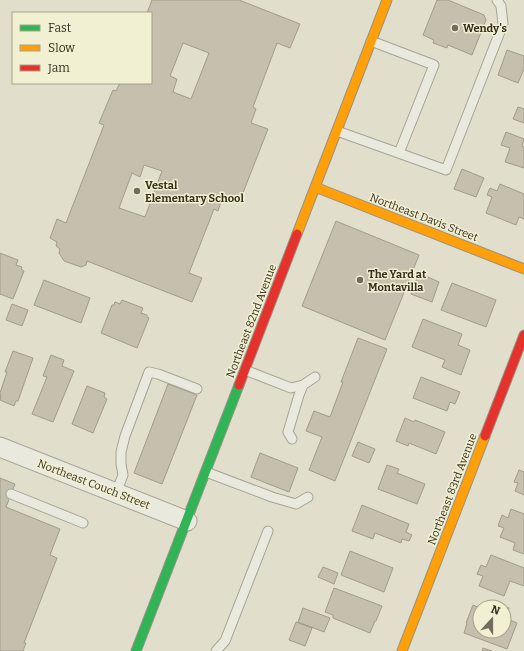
<svg xmlns="http://www.w3.org/2000/svg" width="524" height="651" viewBox="0 0 524 651" font-family="Bitter,serif">
	<style>
		.building { fill: #c5bfad; stroke: #a19b8c; fill-rule: evenodd }
		.lines { fill: none; stroke-linecap: round; stroke-linejoin: round }
		.lane-casing { stroke: #a6a395; stroke-width: 11 }
		.street-casing { stroke: #a6a395; stroke-width: 21 }
		.fast-casing { stroke: #969385; stroke-width: 11 }
		.slow-casing { stroke: #969385; stroke-width: 11 }
		.jam-casing { stroke: #969385; stroke-width: 11 }
		.lane { stroke: #eae9dd; stroke-width: 9 }
		.street { stroke: #eae9dd; stroke-width: 19 }
		.fast { stroke: #30b455; stroke-width: 9 }
		.slow { stroke: #ff9f0a; stroke-width: 9 }
		.jam { stroke: #e5322d; stroke-width: 9 }
		.poi-dot { fill: #716c5b; stroke: #f2f0d2; stroke-width: 1.5 }
		.labels { text-anchor: middle; stroke-width: 3; stroke-linejoin: round; paint-order: stroke }
		.poi-label { font-size: 11px; font-weight: bold; fill: #342e1e; stroke: #f2f0d2; text-anchor: start }
		.street-label { font-size: 11px; fill: #342e1e; stroke: #f2f0d2 }
	</style>
	<rect width="100%" height="100%" fill="#e1dfcc"/>
	<path class="building" d="M 152,0 L 239,0 L 300,24 L 290,48 L 277,43 L 253,107 L 256,109 L 251,123 L 268,129 L 239,203 L 223,196 L 218,211 L 214,209 L 189,273 L 202,278 L 192,302 L 87,261 L 86,265 L 81,267 L 64,261 L 59,253 L 60,249 L 56,246 L 57,242 L 50,238 L 57,219 L 66,223 L 104,125 L 99,123 L 113,90 L 116,91 L 120,83 L 151,83 L 151,13 L 147,13 ZM 183,43 L 209,53 L 191,99 L 173,92 L 177,79 L 170,76 ZM 144,165 L 162,171 L 145,217 L 119,208 L 132,173 L 140,177 Z
		M 437,0 L 448,0 L 484,15 L 486,20 L 472,55 L 448,45 L 447,48 L 433,43 L 434,40 L 423,35 Z
		M 507,50 L 524,56 L 524,69 L 518,83 L 498,75 Z
		M 518,107 L 524,109 L 524,123 L 513,119 Z
		M 506,132 L 524,139 L 522,146 L 524,147 L 524,168 L 505,162 L 510,148 L 501,145 Z
		M 462,169 L 484,178 L 476,197 L 454,189 Z
		M 500,184 L 524,194 L 524,219 L 519,217 L 516,225 L 486,213 L 492,197 L 487,195 L 490,188 L 497,191 Z
		M 336,221 L 419,255 L 385,340 L 302,306 Z
		M 0,253 L 18,260 L 16,265 L 22,267 L 21,269 L 24,271 L 13,299 L 0,294 Z
		M 419,273 L 439,282 L 432,302 L 411,294 Z
		M 44,280 L 90,298 L 81,323 L 34,305 Z
		M 452,283 L 496,300 L 486,327 L 441,310 Z
		M 122,300 L 143,308 L 141,313 L 147,315 L 147,317 L 149,318 L 137,348 L 101,333 L 112,305 L 114,305 L 115,302 L 120,304 Z
		M 12,304 L 28,310 L 22,326 L 6,320 Z
		M 423,319 L 462,334 L 458,345 L 470,350 L 461,375 L 442,367 L 445,360 L 412,347 Z
		M 358,338 L 387,349 L 335,481 L 309,470 L 322,437 L 306,431 L 314,411 L 330,417 L 343,382 L 341,382 Z
		M 13,351 L 33,358 L 18,401 L 16,401 L 14,406 L 0,400 L 1,395 L 0,395 L 0,393 L 7,372 L 5,372 Z
		M 51,355 L 64,360 L 62,366 L 74,371 L 53,422 L 32,414 L 47,377 L 43,376 Z
		M 421,377 L 460,392 L 455,404 L 450,402 L 447,411 L 413,398 Z
		M 168,384 L 197,395 L 162,484 L 134,473 Z
		M 87,386 L 105,393 L 104,397 L 107,399 L 93,433 L 72,424 Z
		M 405,418 L 414,422 L 415,420 L 445,432 L 436,454 L 409,443 L 408,446 L 396,441 Z
		M 358,442 L 375,449 L 369,463 L 352,456 Z
		M 260,453 L 298,468 L 289,492 L 251,477 Z
		M 387,465 L 399,469 L 397,473 L 425,484 L 417,504 L 378,489 Z
		M 519,470 L 524,472 L 524,495 L 515,491 L 518,483 L 514,482 Z
		M 0,478 L 15,484 L 6,507 L 60,529 L 50,555 L 57,558 L 24,643 L 26,643 L 23,651 L 0,651 Z
		M 362,505 L 409,524 L 406,532 L 412,535 L 409,541 L 402,539 L 401,543 L 375,533 L 373,539 L 352,531 Z
		M 511,509 L 524,514 L 524,554 L 513,550 L 515,543 L 500,537 L 504,528 L 498,526 L 502,515 L 508,518 Z
		M 350,551 L 393,568 L 384,592 L 341,575 Z
		M 491,555 L 524,568 L 524,586 L 510,581 L 504,596 L 479,586 L 483,576 L 477,574 L 481,565 L 486,567 Z
		M 323,567 L 338,573 L 334,584 L 318,577 Z
		M 334,588 L 382,606 L 376,621 L 375,621 L 370,633 L 333,618 L 333,615 L 325,612 Z
		M 491,602 L 509,608 L 505,618 L 517,623 L 507,649 L 464,633 L 467,623 L 466,623 L 473,605 L 480,608 L 480,631 L 504,631 L 504,607 L 489,607 Z
		M 303,608 L 330,618 L 324,632 L 298,622 Z
		M 296,622 L 312,628 L 305,646 L 289,640 Z
		M 483,648 L 492,651 L 482,651 Z"/>
	<g class="lines">
		<defs>
			<path id="lane" d="M 371,41 L 434,65 L 399,153
				M 337,131 L 446,170 L 503,24 L 501,6 L 497,0
				M 245,370 L 291,388 L 303,385 L 315,377
				M 292,439 L 288,432 L 299,395 L 303,385
				M 206,472 L 272,497 L 296,504 L 308,497
				M 116,493 L 123,475 L 121,464 L 121,452 L 125,436 L 149,372 L 158,374 L 197,389
				M 11,494 L 83,523
				M 216,651 L 225,641 L 268,531"/>
			<path id="street" d="M 0,447 L 187,521"/>
			<path id="fast" d="M 136,651 L 239,385"/>
			<path id="slow" d="M 315,187 L 524,269
				M 297,234 L 387,0
				M 402,651 L 485,436"/>
			<path id="jam" d="M 239,385 L 297,234
				M 485,436 L 524,335"/>
		</defs>
		<use href="#lane" class="lane-casing"/>
		<use href="#street" class="street-casing"/>
		<use href="#fast" class="fast-casing"/>
		<use href="#slow" class="slow-casing"/>
		<use href="#jam" class="jam-casing"/>
		<use href="#lane" class="lane"/>
		<use href="#street" class="street"/>
		<use href="#fast" class="fast"/>
		<use href="#slow" class="slow"/>
		<use href="#jam" class="jam"/>
	</g>
	<g class="poi-dot">
		<circle cx="455" cy="28" r="4"/>
		<circle cx="137" cy="191" r="4"/>
		<circle cx="360" cy="280" r="4"/>
	</g>
	<g class="labels">
		<g class="poi-label">
			<text x="463" y="32">Wendy's</text>
			<text x="145" y="189">Vestal<tspan x="145" dy="13">Elementary School</tspan></text>
			<text x="368" y="278">The Yard at<tspan x="368" dy="13">Montavilla</tspan></text>
		</g>
		<g class="street-label">
			<text transform="translate(424 217) rotate(21)" y="4">Northeast Davis Street</text>
			<text transform="translate(251 321) rotate(-69)" y="4">Northeast 82nd Avenue</text>
			<text transform="translate(94 484) rotate(21)" y="4">Northeast Couch Street</text>
			<text transform="translate(452 489) rotate(-69)" y="4">Northeast 83rd Avenue</text>
		</g>
	</g>
	<rect x="12" y="12" width="140" height="72" fill="#f2f0d2" stroke="#a6a28a"/>
	<rect x="20" y="25" width="20" height="6" fill="#30b455" stroke="#a6a28a"/>
	<text x="48" y="32" font-size="12" fill="#342e1e">Fast</text>
	<rect x="20" y="45" width="20" height="6" fill="#ff9f0a" stroke="#a6a28a"/>
	<text x="48" y="52" font-size="12" fill="#342e1e">Slow</text>
	<rect x="20" y="65" width="20" height="6" fill="#e5322d" stroke="#a6a28a"/>
	<text x="48" y="72" font-size="12" fill="#342e1e">Jam</text>
	<g transform="translate(492 619) rotate(21)"><circle r="19" fill="#f2f0d2" stroke="#a6a28a"/>
	<path d="M0-3L7 15L0 10L-7 15Z" fill="#716c5b"/>
	<text y="-6" font-size="11" font-weight="bold" text-anchor="middle" fill="#342e1e">N</text>
	</g>
</svg>
